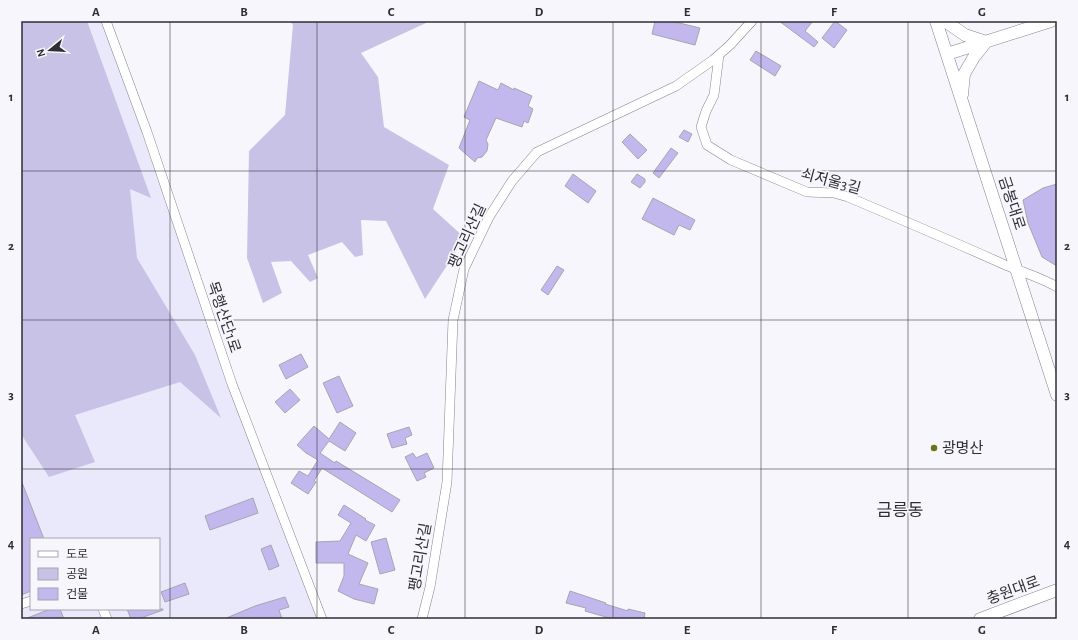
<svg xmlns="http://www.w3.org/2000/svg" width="1078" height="640" viewBox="0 0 1078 640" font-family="'Alegreya Sans','Noto Sans KR',sans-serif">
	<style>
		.built { fill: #eae8fb; fill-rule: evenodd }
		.green { fill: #c8c2e6 }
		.building { fill: #c2b8ee; stroke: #a6a5b0 }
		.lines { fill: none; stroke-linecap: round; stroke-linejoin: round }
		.street-casing { stroke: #85838e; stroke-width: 10 }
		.secondary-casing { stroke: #85838e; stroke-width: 13 }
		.street { stroke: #fff; stroke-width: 9 }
		.secondary { stroke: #fff; stroke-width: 12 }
		.grid { fill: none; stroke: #2f2e33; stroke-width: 1; stroke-opacity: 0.55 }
		.poi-dot { fill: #6e7219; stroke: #f7f6fd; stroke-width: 1.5 }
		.labels { text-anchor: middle; stroke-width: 3.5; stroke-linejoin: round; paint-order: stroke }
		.street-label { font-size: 15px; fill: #2f2e33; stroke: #f7f6fd }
		.poi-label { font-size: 15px; fill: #2f2e33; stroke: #f7f6fd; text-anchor: start }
		.quarter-label { font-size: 17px; fill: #2f2e33; stroke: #f7f6fd }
		.neatline { fill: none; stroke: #2f2e33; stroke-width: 1.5 }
		.grid-label { font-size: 13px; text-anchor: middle; font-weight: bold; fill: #2f2e33 }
	</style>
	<rect width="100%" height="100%" fill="#f7f6fd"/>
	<path class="built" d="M 21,21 L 103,21 L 238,400 L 326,619 L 21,619 ZM 31,539 L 159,539 L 159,609 L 31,609 Z"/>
	<path class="green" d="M 21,21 L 87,21 L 151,198 L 130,189 L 137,258 L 195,355 L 221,418 L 180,382 L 75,415 L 95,462 L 49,477 L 21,434 Z
		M 290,21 L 426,21 L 426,23 L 361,53 L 378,77 L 384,127 L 449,165 L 433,209 L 465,238 L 425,299 L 386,221 L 361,220 L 363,255 L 355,257 L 342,242 L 308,255 L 318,278 L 310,282 L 291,261 L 271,262 L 282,293 L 263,303 L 247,258 L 249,151 L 285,115 L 293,25 Z"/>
	<path class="building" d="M 655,21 L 671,21 L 700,28 L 695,45 L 652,34 Z
		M 779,21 L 813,21 L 805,31 L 818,42 L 814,47 Z
		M 835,21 L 847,30 L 834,48 L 822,38 Z
		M 756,51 L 781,66 L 775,76 L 750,60 Z
		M 479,81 L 498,90 L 501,83 L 514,90 L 514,88 L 532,96 L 528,106 L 533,109 L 528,123 L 524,121 L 522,127 L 496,118 L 486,140 L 488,144 L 487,151 L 482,157 L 477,158 L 475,162 L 459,148 L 470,120 L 464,117 Z
		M 684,130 L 692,134 L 688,142 L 679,137 Z
		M 630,134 L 647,150 L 638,159 L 622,142 Z
		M 671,148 L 678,153 L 659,178 L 653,173 Z
		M 573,174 L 596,191 L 588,203 L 565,186 Z
		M 637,174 L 645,179 L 645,182 L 640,188 L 631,182 Z
		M 1057,184 L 1057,266 L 1042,257 L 1028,223 L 1023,200 L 1043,188 Z
		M 653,198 L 695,220 L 690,230 L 679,225 L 674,235 L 642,219 Z
		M 557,266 L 564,270 L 548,295 L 541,290 Z
		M 301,354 L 308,367 L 286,379 L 279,365 Z
		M 339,376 L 353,406 L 337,413 L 323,383 Z
		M 290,389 L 300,400 L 285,413 L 275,402 Z
		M 340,422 L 356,433 L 345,451 L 329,441 L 320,453 L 335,463 L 336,461 L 400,500 L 392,512 L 322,468 L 314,481 L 316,482 L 308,494 L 291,483 L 299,471 L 308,476 L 318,460 L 306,453 L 297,445 L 314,426 L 329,439 Z
		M 409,427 L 412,435 L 405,438 L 407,444 L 392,448 L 387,434 Z
		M 413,453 L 416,458 L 427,453 L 434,468 L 424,473 L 426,477 L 417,481 L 405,457 Z
		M 21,480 L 44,539 L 31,539 L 31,591 L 21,595 Z
		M 253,498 L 258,513 L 210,530 L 205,516 Z
		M 344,505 L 366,519 L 365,520 L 375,525 L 366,541 L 356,535 L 348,554 L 368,563 L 359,584 L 378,589 L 374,604 L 354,599 L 338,591 L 344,576 L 344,563 L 316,563 L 316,542 L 340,541 L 351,523 L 338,515 Z
		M 386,538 L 395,570 L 380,574 L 371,542 Z
		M 271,545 L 279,566 L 269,570 L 261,549 Z
		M 185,583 L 189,594 L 165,602 L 161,592 Z
		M 570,591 L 606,603 L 605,604 L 628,611 L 628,609 L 645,613 L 644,619 L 613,619 L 585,611 L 586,608 L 566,603 Z
		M 285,597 L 289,607 L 279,610 L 282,619 L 224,619 L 255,606 Z
		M 50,609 L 60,609 L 64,619 L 25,619 Z
		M 127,609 L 163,609 L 163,610 L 138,619 L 131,619 Z"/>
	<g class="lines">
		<defs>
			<path id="street" d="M 106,21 L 147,132 L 232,384 L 322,619
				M 719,55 L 714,95 L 706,111 L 701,127 L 707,145 L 731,160 L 807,192 L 834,193 L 848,197 C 900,219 952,241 1003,264 C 1021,272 1040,277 1057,287
				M 21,604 L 31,601
				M 103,609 L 107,619
				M 422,619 L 430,587 L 447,482 L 453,320 L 464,269 L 489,217 L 512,181 L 537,152 L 676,86 L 713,60 L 730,45 L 752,21"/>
			<path id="secondary" d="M 936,21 L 1057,395
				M 945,21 L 965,35 L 986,42 L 974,57 L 964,74 L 962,95
				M 947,54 L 1051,21
				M 980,619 L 1057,590"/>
		</defs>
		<use href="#street" class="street-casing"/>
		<use href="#secondary" class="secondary-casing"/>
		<use href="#street" class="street"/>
		<use href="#secondary" class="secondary"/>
	</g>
	<path class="grid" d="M 170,21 L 170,619M 317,21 L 317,619M 465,21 L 465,619M 613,21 L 613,619M 761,21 L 761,619M 908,21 L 908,619M 21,171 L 1057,171M 21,320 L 1057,320M 21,469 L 1057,469"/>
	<circle class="poi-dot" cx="934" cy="448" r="4"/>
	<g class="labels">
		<g class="street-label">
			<text transform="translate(831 181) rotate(15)" y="5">쇠저울3길</text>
			<text transform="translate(1012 203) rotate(72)" y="5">금봉대로</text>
			<text transform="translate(467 236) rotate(-65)" y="5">팽고리산길</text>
			<text transform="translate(224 317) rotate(71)" y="5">목행산단1로</text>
			<text transform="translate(420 557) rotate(-80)" y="5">팽고리산길</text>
			<text transform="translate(1013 590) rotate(-20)" y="5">충원대로</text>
		</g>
		<g class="poi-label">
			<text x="942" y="453">광명산</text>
		</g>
		<g class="quarter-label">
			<text x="900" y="516">금릉동</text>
		</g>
	</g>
	<rect width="1078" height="640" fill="none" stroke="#f7f6fd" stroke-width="44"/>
	<rect x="30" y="538" width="130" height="72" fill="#f7f6fd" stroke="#a7a6ac"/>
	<rect x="38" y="551" width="20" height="6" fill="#ffffff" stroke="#a7a6ac"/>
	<text x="66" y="558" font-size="12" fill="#2f2e33">도로</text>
	<rect x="38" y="568" width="20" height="12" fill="#c8c2e6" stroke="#a7a6ac"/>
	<text x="66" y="578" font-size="12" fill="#2f2e33">공원</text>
	<rect x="38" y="588" width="20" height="12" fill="#c2b8ee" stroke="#a7a6ac"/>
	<text x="66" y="598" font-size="12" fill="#2f2e33">건물</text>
	<g transform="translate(50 50) rotate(252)" stroke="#f7f6fd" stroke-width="3" paint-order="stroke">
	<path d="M0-3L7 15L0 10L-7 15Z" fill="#2f2e33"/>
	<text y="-6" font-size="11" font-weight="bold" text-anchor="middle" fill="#2f2e33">N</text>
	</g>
	<rect x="22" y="22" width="1034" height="596" class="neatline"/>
	<g class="grid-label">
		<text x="96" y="16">A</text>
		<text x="244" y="16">B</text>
		<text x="391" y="16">C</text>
		<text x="539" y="16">D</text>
		<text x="687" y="16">E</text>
		<text x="834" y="16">F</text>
		<text x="982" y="16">G</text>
		<text x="11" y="101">1</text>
		<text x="1067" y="101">1</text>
		<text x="11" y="250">2</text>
		<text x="1067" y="250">2</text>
		<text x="11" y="399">3</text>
		<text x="1067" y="399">3</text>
		<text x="11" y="548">4</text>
		<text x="1067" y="548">4</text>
		<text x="96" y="634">A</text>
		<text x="244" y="634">B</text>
		<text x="391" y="634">C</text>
		<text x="539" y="634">D</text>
		<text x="687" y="634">E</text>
		<text x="834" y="634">F</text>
		<text x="982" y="634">G</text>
	</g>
</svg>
